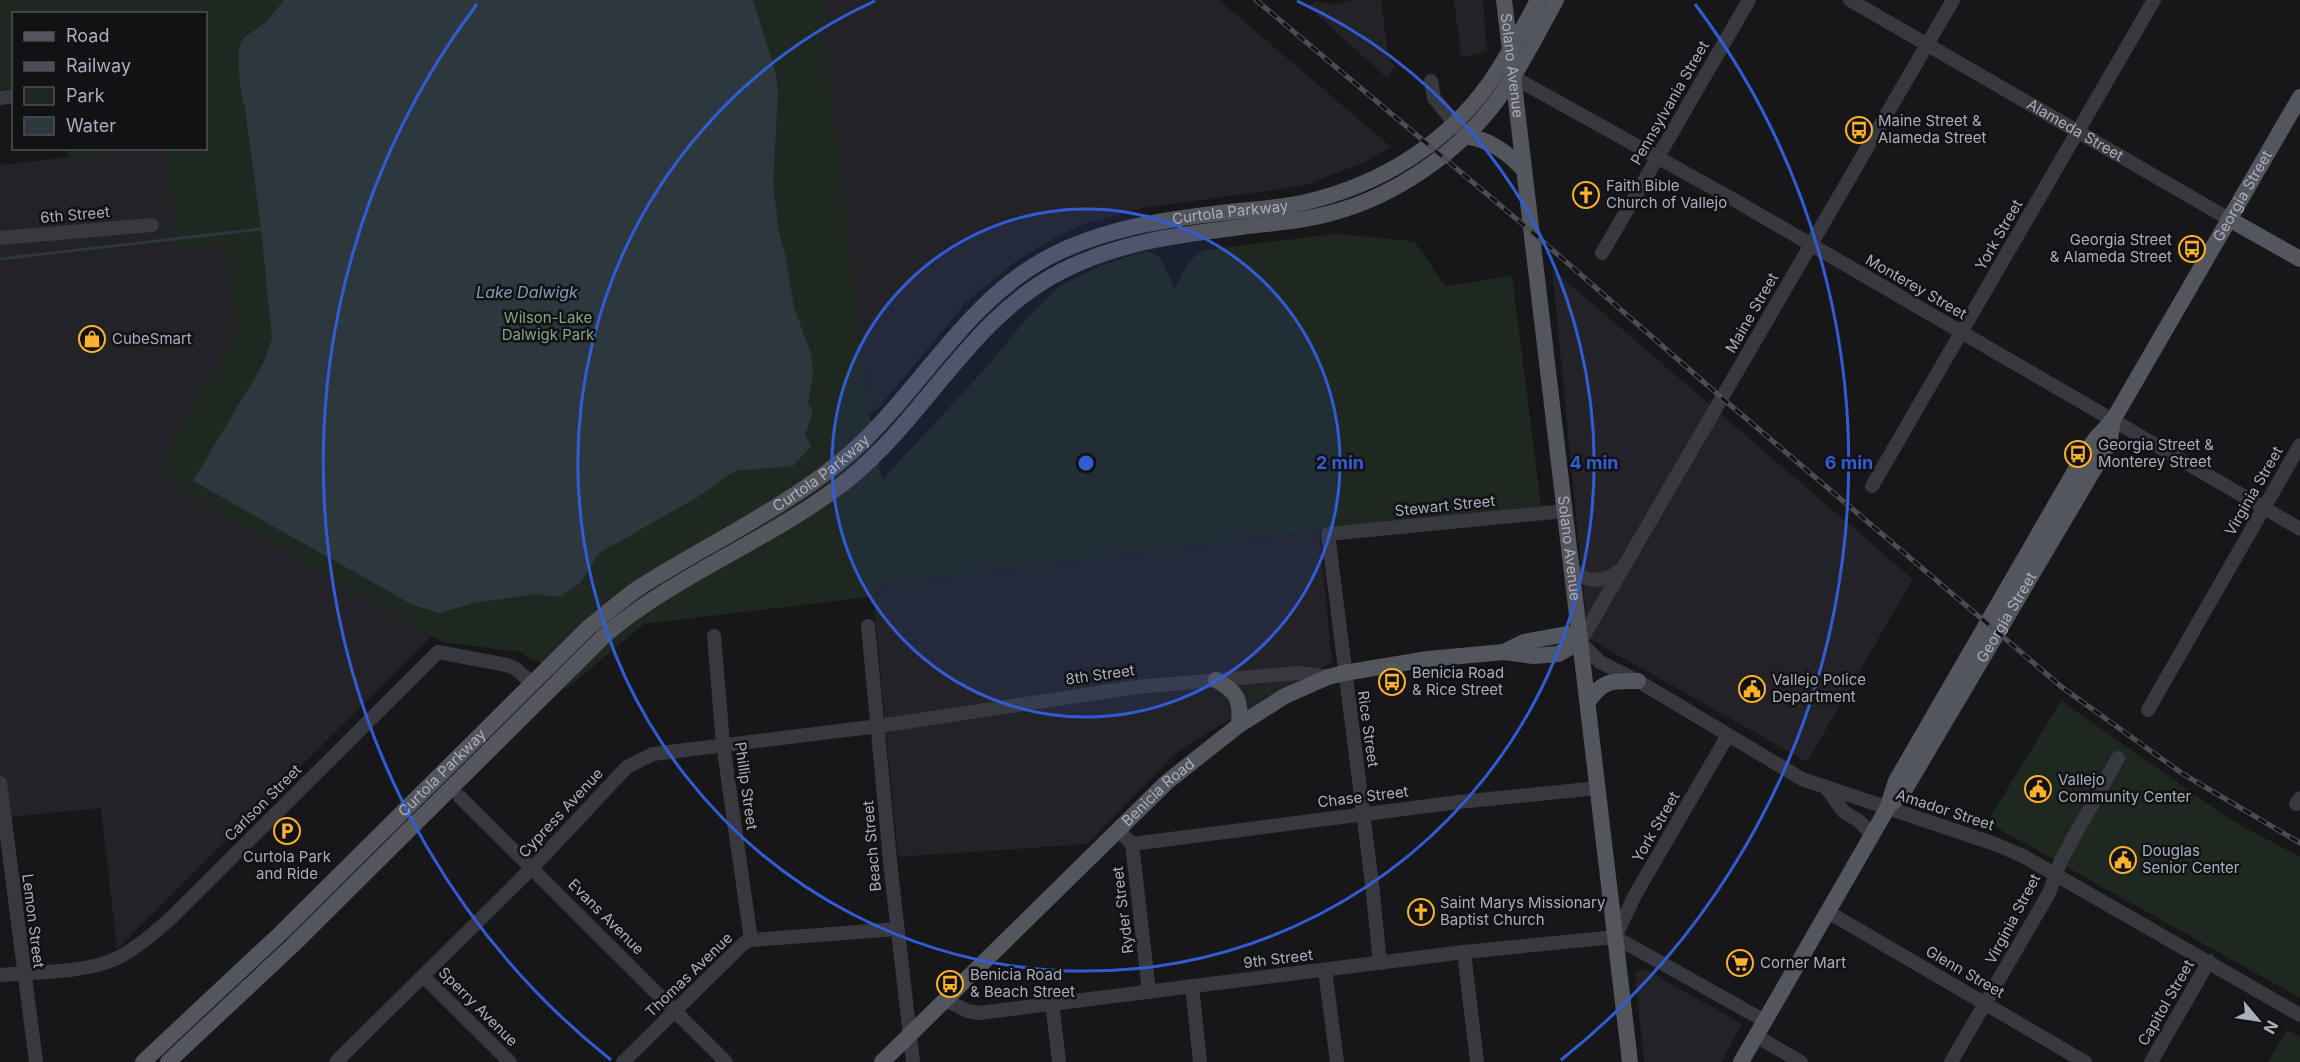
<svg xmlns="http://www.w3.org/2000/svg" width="2300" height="1062" viewBox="0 0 2300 1062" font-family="Inter,sans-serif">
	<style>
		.built { fill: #232327 }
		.green { fill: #1f2820 }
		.water { fill: #2c373e }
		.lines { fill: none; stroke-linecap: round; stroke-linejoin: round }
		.stream { stroke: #2c373e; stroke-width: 3 }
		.minor { stroke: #38393f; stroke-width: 14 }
		.major { stroke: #54565e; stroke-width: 16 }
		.rail-casing { stroke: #4b4d54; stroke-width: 5 }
		.rail { stroke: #121214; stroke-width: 3; stroke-dasharray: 9; stroke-linecap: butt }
		.ring { fill: none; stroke: #325cd4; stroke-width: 3 }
		.labels { text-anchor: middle; stroke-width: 5; stroke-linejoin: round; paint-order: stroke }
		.street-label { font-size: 15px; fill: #a9aeba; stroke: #121214 }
		.poi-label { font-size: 15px; fill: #a9aeba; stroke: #121214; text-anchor: start }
		.park-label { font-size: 15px; fill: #7ea680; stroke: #121214 }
		.water-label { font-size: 16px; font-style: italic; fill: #7e9eb7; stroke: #121214 }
		.centre { fill: #325cd4; stroke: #121214; stroke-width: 3 }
		.ring-label { font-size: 18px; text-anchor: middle; font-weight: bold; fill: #325cd4; stroke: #121214; stroke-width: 5; stroke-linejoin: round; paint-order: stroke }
	</style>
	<rect width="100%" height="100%" fill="#171719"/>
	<path class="built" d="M 821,0 L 1219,0 L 1391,147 L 1365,162 L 1311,183 L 1282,189 L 1142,208 L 1079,226 L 1054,238 L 1015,262 L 967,301 L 876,411 L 869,413 Z
		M 1351,0 L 1381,0 L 1388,55 L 1391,62 L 1395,66 L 1387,78 L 1309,7 L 1315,1 L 1333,5 Z
		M 1454,0 L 1483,0 L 1487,52 L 1461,57 Z
		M 142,149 L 166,149 L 177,249 L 224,243 L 238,330 L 158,466 L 175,487 L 432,636 L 117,949 L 101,808 L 0,818 L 0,165 Z
		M 1552,269 L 1913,579 L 1807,762 L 1588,638 Z
		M 1319,530 L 1332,662 L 1222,724 L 1176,753 L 1087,844 L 898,857 L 873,596 L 877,596 L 886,584 Z
		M 1645,969 L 1742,1024 L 1721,1062 L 1644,1062 L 1635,974 L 1639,970 Z"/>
	<path class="green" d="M 0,0 L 821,0 L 869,413 L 882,480 L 986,368 L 1023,323 L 1060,286 L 1102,265 L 1146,251 L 1154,253 L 1160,258 L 1175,288 C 1183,273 1188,257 1205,250 L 1335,234 L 1414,241 L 1445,286 L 1512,276 L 1541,506 L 1319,530 L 886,584 L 877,596 L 644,624 L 566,689 C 557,679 544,660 530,659 L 522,652 L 442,642 L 175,487 L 158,465 L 238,330 L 224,244 L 177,249 L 166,149 L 206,148 L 206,14 L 14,14 L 13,88 L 0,90 Z
		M 68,148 L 142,148 L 142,149 L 69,158 Z
		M 1278,684 L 1278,688 L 1254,700 L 1251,687 Z
		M 2061,701 L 2231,820 L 2300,857 L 2300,998 L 1987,822 Z
		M 2287,1030 L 2300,1037 L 2300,1062 L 2268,1062 Z"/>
	<path class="water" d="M 284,0 L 753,0 L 775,70 L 778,92 L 773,184 L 779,232 L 785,254 L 794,307 L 811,354 L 813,375 L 808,403 L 812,410 L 812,416 L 805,434 L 811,446 L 793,466 L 734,471 L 698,497 L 599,553 L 580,583 L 560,597 L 536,594 L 474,603 L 439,613 L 413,605 L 193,481 L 263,364 L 272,339 L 261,229 L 245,108 C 241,96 234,48 243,39 C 248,33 256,30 262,25 C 271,18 277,8 284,0 Z"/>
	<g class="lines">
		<path class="stream" d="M 0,259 L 261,229"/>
		<g class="minor">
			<path id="s1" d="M 1850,0 L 2229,219"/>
			<path d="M 1953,0 L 1580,642 L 1600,662 L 1638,681 L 1802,779 L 1995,844 L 2023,856 L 2300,1015"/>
			<path d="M 1513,77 L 1736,201 L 2300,529"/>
			<path d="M 1431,81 L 1434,98 L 1461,131"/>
			<path d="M 0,98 L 14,96"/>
			<path d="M 0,238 L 152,225"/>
			<path d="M 1602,253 L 1749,0"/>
			<path d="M 1872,486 L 2154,0"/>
			<path d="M 1571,566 C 1584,584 1603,583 1619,571"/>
			<path d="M 868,626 L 891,871 L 913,1062"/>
			<path d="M 714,636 L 723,744 L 751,940"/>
			<path d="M 2148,710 L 2300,445"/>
			<path d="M 0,783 L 36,1062"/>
			<path d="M 1827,789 L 1844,812 L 1859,821 L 1872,835"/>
			<path d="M 460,797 L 726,1062"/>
			<path d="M 2296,804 L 2300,798"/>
			<path d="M 1118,830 L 1132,844 L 1149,992"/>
			<path d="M 1132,844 L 1459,802 L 1598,788"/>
			<path d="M 1828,912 L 2085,1062"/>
			<path d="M 1615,937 L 1635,895 L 1728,735"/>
			<path d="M 1615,937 L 1765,1021"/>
			<path d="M 1464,952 L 1477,1062"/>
			<path d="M 1380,963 L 1372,884 L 1328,534 L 1565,511"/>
			<path d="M 1325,970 L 1337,1062"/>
			<path d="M 0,975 C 33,972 85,973 115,959 C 135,950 154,933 171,918 L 438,652 L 507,665 L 516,669 L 533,684"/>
			<path d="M 423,976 L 510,1062"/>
			<path d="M 1192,986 L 1200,1062"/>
			<path d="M 947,1001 L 968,1011 L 979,1013 L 1464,952 L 1615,937"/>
			<path d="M 1052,1003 L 1059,1062"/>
			<path d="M 1756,1036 L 1801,1062"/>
			<path d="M 336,1062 L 537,863 L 627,767 L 653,754 L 879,726 L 1137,687 L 1298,673 L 1328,677"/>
			<path d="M 623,1062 L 744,943 L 751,940 L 897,929"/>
			<path d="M 1951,1062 L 2049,893 L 2062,858 L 2118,758"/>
			<path d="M 2151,1062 L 2209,961"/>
		</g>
		<g class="major">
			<path id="s2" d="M 1504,0 L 1630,1062"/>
			<path d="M 1466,136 C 1490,140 1507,152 1524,170"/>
			<path d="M 2229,219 L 2300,259"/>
			<path d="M 1504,652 L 1524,642 L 1567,634 L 1580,642"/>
			<path d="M 1216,680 C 1238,692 1241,700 1239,725"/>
			<path d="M 1588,702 C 1603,679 1613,681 1638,681"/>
			<path id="s3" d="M 1891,804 L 1904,791 L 2109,444 L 2113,420"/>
			<path id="s4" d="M 143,1062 L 282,932 L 589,627 C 606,614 622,599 640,587 C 706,545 780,511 841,461 C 916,400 960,305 1047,258 C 1103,228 1167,219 1229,212 C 1254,209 1281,208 1306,202 C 1379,185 1447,144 1490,82 C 1508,56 1523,28 1538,0"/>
			<path d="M 168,1062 L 292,946 L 604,636 C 677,573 774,539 850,478 C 926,416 972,316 1062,271 C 1119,242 1178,235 1241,227 C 1272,223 1305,221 1335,212 C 1396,195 1457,153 1495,103 C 1519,71 1537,34 1556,0"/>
			<path id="s5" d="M 882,1062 L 1167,782 L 1239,725 L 1285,696 L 1328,677 L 1344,673 L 1428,659 L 1504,652 L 1533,656 L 1558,654 L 1580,642"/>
			<path id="s6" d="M 1741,1062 L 1887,809 L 1896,781 L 2083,457 L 2096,438 L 2113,420 L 2300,97"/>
		</g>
		<defs>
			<path id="rail" d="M 1256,0 L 1532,232 L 1722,398 L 2063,688 L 2183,774 L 2300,843"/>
		</defs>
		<use href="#rail" class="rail-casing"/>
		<use href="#rail" class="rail"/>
	</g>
	<circle cx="1086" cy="463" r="254" fill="#325cd4" fill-opacity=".12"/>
	<g class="ring">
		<circle cx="1086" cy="463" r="254"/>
		<path d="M1297 1A508 508 0 1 1 875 1"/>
		<path d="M611 1060A763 763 0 0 1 477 4M1695 4A763 763 0 0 1 1561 1060"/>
	</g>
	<defs>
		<symbol id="bus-ring" viewBox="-11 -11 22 22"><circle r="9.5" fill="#121214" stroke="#fdb12c" stroke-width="1.5"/><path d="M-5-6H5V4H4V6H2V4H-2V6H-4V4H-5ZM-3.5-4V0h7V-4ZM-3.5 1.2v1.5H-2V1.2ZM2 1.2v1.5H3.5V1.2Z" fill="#fdb12c"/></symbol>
		<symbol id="church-ring" viewBox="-11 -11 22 22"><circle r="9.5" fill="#121214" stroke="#fdb12c" stroke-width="1.5"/><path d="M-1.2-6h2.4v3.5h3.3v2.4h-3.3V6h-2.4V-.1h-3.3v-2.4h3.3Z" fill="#fdb12c"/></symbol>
		<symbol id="shop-ring" viewBox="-11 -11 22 22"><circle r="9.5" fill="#121214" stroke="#fdb12c" stroke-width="1.5"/><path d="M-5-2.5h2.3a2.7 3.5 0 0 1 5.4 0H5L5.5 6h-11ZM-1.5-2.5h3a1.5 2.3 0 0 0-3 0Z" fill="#fdb12c"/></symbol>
		<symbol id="civic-ring" viewBox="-11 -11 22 22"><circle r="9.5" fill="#121214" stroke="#fdb12c" stroke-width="1.5"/><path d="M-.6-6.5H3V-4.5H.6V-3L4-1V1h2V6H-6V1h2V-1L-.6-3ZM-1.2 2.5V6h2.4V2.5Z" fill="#fdb12c"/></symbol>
		<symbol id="parking-ring" viewBox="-11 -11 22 22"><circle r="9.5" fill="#121214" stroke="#fdb12c" stroke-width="1.5"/><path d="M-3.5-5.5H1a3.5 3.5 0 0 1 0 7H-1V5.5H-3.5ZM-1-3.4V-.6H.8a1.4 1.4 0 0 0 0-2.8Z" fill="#fdb12c"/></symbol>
		<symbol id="supermarket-ring" viewBox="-11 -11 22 22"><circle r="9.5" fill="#121214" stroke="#fdb12c" stroke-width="1.5"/><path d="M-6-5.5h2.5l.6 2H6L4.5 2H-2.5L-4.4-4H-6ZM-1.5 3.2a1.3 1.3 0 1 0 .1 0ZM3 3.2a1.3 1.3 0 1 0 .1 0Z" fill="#fdb12c"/></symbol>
	</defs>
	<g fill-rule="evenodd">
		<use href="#bus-ring" x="1844" y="115" width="30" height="30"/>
		<use href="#church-ring" x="1571" y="180" width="30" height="30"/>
		<use href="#bus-ring" x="2177" y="234" width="30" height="30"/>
		<use href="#shop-ring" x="77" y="324" width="30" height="30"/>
		<use href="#bus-ring" x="2063" y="439" width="30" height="30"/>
		<use href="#bus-ring" x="1377" y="667" width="30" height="30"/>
		<use href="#civic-ring" x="1737" y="674" width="30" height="30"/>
		<use href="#civic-ring" x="2023" y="774" width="30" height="30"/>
		<use href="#parking-ring" x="272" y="816" width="30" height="30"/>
		<use href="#civic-ring" x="2108" y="845" width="30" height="30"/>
		<use href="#church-ring" x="1406" y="897" width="30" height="30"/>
		<use href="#supermarket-ring" x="1725" y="948" width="30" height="30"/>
		<use href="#bus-ring" x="935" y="969" width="30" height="30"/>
	</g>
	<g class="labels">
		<g class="street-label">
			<text dy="5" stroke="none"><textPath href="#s2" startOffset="66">Solano Avenue</textPath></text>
			<text transform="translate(1670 103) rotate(-60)" y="5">Pennsylvania Street</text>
			<text dy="5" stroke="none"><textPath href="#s1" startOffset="260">Alameda Street</textPath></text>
			<text dy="5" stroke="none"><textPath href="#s6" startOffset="1002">Georgia Street</textPath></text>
			<text dy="5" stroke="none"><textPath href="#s4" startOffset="1406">Curtola Parkway</textPath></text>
			<text transform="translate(75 215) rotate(-5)" y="5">6th Street</text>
			<text transform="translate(1999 235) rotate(-60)" y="5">York Street</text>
			<text transform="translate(1916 287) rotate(30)" y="5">Monterey Street</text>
			<text transform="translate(1752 313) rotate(-60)" y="5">Maine Street</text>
			<text dy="5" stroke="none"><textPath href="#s4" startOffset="902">Curtola Parkway</textPath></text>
			<text transform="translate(2254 491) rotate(-60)" y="5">Virginia Street</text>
			<text transform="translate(1445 506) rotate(-6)" y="5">Stewart Street</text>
			<text dy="5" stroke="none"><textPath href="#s2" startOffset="552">Solano Avenue</textPath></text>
			<text dy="5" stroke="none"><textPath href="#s3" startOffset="220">Georgia Street</textPath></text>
			<text transform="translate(1100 675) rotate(-8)" y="5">8th Street</text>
			<text transform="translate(1368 729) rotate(82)" y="5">Rice Street</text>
			<text dy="5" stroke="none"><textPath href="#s4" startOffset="416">Curtola Parkway</textPath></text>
			<text transform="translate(746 786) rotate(82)" y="5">Phillip Street</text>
			<text dy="5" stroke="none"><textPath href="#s5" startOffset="386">Benicia Road</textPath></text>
			<text transform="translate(1363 797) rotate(-7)" y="5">Chase Street</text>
			<text transform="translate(263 803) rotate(-45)" y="5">Carlson Street</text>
			<text transform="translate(1945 810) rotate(18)" y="5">Amador Street</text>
			<text transform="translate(561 813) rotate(-47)" y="5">Cypress Avenue</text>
			<text transform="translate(1656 827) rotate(-60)" y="5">York Street</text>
			<text transform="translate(872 846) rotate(-95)" y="5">Beach Street</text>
			<text transform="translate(1123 910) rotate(-97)" y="5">Ryder Street</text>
			<text transform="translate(606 917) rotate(45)" y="5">Evans Avenue</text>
			<text transform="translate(2013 919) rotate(-62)" y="5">Virginia Street</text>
			<text transform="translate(33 921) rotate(83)" y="5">Lemon Street</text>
			<text transform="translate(1278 959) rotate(-7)" y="5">9th Street</text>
			<text transform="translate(1965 972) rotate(30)" y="5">Glenn Street</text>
			<text transform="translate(689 975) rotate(-44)" y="5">Thomas Avenue</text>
			<text transform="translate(2166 1003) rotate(-60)" y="5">Capitol Street</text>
			<text transform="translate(478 1007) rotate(45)" y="5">Sperry Avenue</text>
		</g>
		<g class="poi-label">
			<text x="1878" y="126">Maine Street &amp;<tspan x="1878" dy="17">Alameda Street</tspan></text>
			<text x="1606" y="191">Faith Bible<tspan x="1606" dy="17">Church of Vallejo</tspan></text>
			<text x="2172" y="245" text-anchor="end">Georgia Street<tspan x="2172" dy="17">&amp; Alameda Street</tspan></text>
			<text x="112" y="344">CubeSmart</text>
			<text x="2098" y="450">Georgia Street &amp;<tspan x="2098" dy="17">Monterey Street</tspan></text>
			<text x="1412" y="678">Benicia Road<tspan x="1412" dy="17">&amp; Rice Street</tspan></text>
			<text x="1772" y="685">Vallejo Police<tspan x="1772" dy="17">Department</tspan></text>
			<text x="2058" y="785">Vallejo<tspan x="2058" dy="17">Community Center</tspan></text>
			<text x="2142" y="856">Douglas<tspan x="2142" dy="17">Senior Center</tspan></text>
			<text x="287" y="862" text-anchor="middle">Curtola Park<tspan x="287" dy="17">and Ride</tspan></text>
			<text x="1440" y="908">Saint Marys Missionary<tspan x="1440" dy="17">Baptist Church</tspan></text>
			<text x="1760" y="968">Corner Mart</text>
			<text x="970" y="980">Benicia Road<tspan x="970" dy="17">&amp; Beach Street</tspan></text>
		</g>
		<g class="park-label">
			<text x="548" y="323">Wilson-Lake<tspan x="548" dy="17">Dalwigk Park</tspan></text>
		</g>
		<g class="water-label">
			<text x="527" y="298">Lake Dalwigk</text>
		</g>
	</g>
	<circle cx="1086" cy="463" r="9" class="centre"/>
	<g class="ring-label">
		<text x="1340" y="469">2 min</text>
		<text x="1594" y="469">4 min</text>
		<text x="1849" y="469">6 min</text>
	</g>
	<rect x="12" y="12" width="195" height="138" fill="#121214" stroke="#4e5056" stroke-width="1.5"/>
	<rect x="24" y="32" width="30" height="9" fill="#54565e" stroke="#4e5056" stroke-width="1.5"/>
	<text x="66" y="42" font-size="18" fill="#a9aeba">Road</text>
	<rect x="24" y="62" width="30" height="9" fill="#4b4d54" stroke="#4e5056" stroke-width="1.5"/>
	<text x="66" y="72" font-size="18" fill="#a9aeba">Railway</text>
	<rect x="24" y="87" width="30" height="18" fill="#1f2820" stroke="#4e5056" stroke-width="1.5"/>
	<text x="66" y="102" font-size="18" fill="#a9aeba">Park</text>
	<rect x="24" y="117" width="30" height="18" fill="#2c373e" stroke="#4e5056" stroke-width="1.5"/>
	<text x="66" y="132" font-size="18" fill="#a9aeba">Water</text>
	<g transform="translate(2258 1020) rotate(119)" stroke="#121214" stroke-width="4.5" paint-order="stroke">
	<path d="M0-4.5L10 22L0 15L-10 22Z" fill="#a9aeba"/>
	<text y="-9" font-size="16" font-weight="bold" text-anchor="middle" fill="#a9aeba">N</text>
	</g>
</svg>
